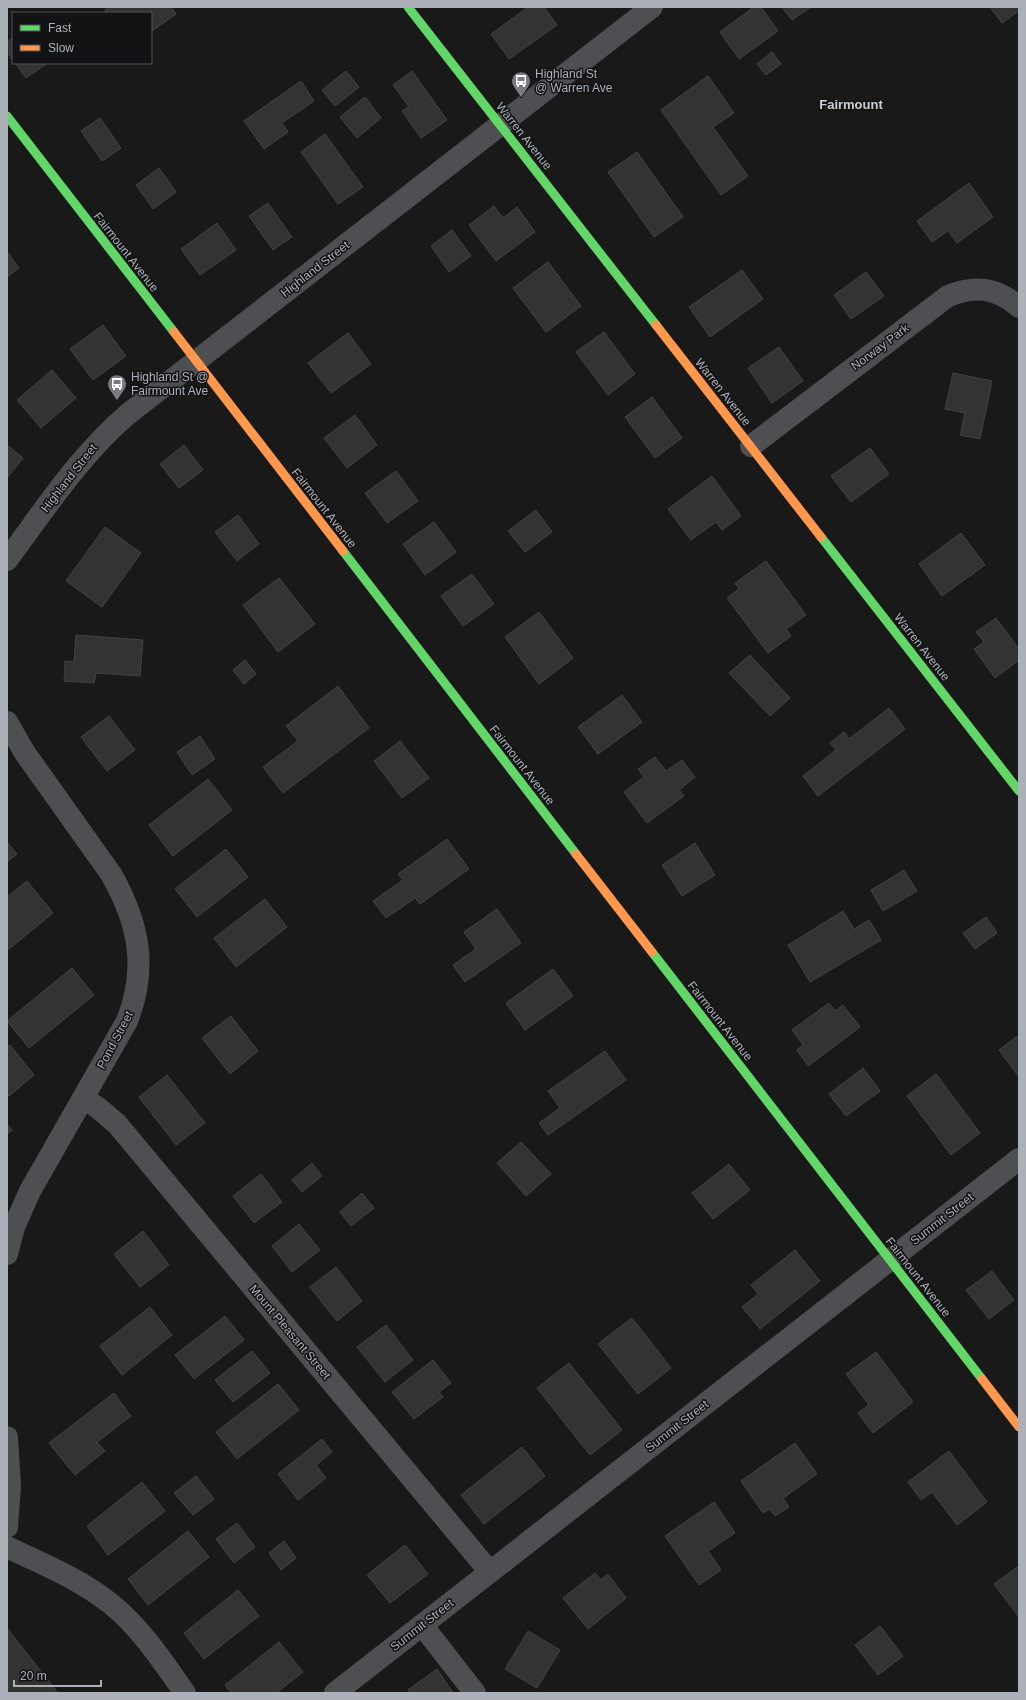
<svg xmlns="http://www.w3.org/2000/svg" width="1026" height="1700" viewBox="0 0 1026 1700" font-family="Helvetica,sans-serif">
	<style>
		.building { fill: #333334; stroke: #424345 }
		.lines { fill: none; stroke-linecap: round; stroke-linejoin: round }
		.street { stroke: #4e4f52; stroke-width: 22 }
		.fast { stroke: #63d668; stroke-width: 9 }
		.slow { stroke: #ff974d; stroke-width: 9 }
		.labels { text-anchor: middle; stroke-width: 3; stroke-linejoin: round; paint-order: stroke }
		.poi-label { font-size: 12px; fill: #acb0b8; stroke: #131315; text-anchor: start }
		.street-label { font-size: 12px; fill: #acb0b8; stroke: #131315 }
		.neighbourhood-label { font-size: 13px; font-weight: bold; fill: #cccfd5; stroke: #131315 }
	</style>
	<rect width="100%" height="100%" fill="#191919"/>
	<path class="building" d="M 109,7 L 171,7 L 176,14 L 152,31 L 151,13 L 107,13 L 105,10 Z
		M 528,7 L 544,7 L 557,25 L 509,59 L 491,34 Z
		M 754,7 L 761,7 L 778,31 L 739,59 L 720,32 Z
		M 782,7 L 811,7 L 792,20 Z
		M 990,7 L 1019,7 L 1019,11 L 1002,23 Z
		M 13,38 L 13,60 L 7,52 L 7,42 Z
		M 772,52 L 781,64 L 766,75 L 757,64 Z
		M 15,63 L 48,63 L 26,78 Z
		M 346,71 L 359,87 L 335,106 L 322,90 Z
		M 412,71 L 447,120 L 421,138 L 402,111 L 409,107 L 393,85 Z
		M 708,76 L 734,113 L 713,127 L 748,176 L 721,195 L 661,110 Z
		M 301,81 L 314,101 L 282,123 L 288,132 L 264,149 L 244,121 Z
		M 365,97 L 381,118 L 357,138 L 340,117 Z
		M 100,118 L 121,148 L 102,161 L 81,131 Z
		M 325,134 L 363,187 L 338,204 L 301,152 Z
		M 637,152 L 683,217 L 654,237 L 608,172 Z
		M 159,168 L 176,192 L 153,209 L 136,185 Z
		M 969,183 L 993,217 L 957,243 L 948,231 L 932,242 L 917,221 Z
		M 268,203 L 292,237 L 273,250 L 249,216 Z
		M 494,206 L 503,218 L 517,207 L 535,232 L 496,261 L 469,225 Z
		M 217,223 L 236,250 L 200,275 L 181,249 Z
		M 452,230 L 471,256 L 449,272 L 431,246 Z
		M 7,251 L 19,268 L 7,277 Z
		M 548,262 L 581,306 L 546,332 L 513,288 Z
		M 742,270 L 763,299 L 710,337 L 689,307 Z
		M 866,272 L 884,296 L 851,319 L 834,295 Z
		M 103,325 L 126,356 L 93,380 L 70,349 Z
		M 604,332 L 635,374 L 608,395 L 576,352 Z
		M 348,333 L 371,364 L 331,393 L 308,363 Z
		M 779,347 L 803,381 L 772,403 L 748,368 Z
		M 52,370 L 76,398 L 41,428 L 17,400 Z
		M 953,373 L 992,381 L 980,439 L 960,435 L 965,413 L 945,409 Z
		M 652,397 L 682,438 L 655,458 L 625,417 Z
		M 355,415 L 377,445 L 347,468 L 324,438 Z
		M 7,445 L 23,458 L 7,478 Z
		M 184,445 L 203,470 L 179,488 L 160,464 Z
		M 870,448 L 889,474 L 851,502 L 831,476 Z
		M 396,471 L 418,501 L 387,523 L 365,493 Z
		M 712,476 L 741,516 L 722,530 L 716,522 L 691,540 L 668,509 Z
		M 536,510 L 552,532 L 525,552 L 508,531 Z
		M 238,515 L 259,544 L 237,561 L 215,532 Z
		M 434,522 L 456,552 L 425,575 L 403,544 Z
		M 105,527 L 141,553 L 102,607 L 66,581 Z
		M 961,533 L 985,565 L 942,596 L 919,564 Z
		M 766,561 L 806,615 L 786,629 L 791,636 L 768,653 L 727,598 L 739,589 L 735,583 Z
		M 472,574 L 494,604 L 463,626 L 441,596 Z
		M 279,578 L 315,624 L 278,652 L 243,605 Z
		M 539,612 L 573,658 L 539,684 L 505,637 Z
		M 996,618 L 1019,649 L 1019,660 L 995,678 L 974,649 L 984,642 L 976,632 Z
		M 76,635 L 143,640 L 140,676 L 96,673 L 94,683 L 64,681 L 65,661 L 74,662 Z
		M 750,655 L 790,698 L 770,716 L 729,673 Z
		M 245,660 L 256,674 L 244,684 L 233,670 Z
		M 338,686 L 369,728 L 283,793 L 263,767 L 298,741 L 286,726 Z
		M 622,695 L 642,722 L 598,754 L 578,727 Z
		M 889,708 L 905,729 L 818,796 L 803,776 L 836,750 L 830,743 L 844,732 L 849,739 Z
		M 109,716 L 135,750 L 107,771 L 81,737 Z
		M 200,736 L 215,759 L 192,775 L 177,752 Z
		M 400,741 L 429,778 L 402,798 L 374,761 Z
		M 655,757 L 666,771 L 682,760 L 695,777 L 679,790 L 684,796 L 647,823 L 624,792 L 644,777 L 638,769 Z
		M 208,779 L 232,810 L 173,856 L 149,825 Z
		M 447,839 L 469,869 L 420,904 L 415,898 L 386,918 L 373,901 L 403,880 L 398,874 Z
		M 7,842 L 17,854 L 7,862 Z
		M 695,843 L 715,875 L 682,896 L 662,865 Z
		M 226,849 L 248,877 L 197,917 L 175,889 Z
		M 904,870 L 917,891 L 883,911 L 871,890 Z
		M 27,881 L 53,913 L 9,949 L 7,946 L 7,897 Z
		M 265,899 L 287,927 L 236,967 L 214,938 Z
		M 497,909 L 521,943 L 465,982 L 453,965 L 476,949 L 464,932 Z
		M 843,911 L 854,929 L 869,920 L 881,940 L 810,982 L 788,945 Z
		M 986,917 L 997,933 L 975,949 L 963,933 Z
		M 72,968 L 94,995 L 29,1048 L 7,1021 Z
		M 553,969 L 573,996 L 525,1030 L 506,1003 Z
		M 829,1003 L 835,1011 L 843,1005 L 860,1027 L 808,1066 L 797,1050 L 803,1045 L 792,1030 Z
		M 231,1016 L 258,1051 L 230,1074 L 202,1038 Z
		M 1019,1035 L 1019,1077 L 999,1050 Z
		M 10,1045 L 34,1075 L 9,1096 L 7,1093 L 7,1047 Z
		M 605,1051 L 626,1080 L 548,1135 L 539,1123 L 560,1108 L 548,1091 Z
		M 863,1068 L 880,1091 L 846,1116 L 829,1094 Z
		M 936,1074 L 980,1133 L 951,1155 L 907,1096 Z
		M 167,1075 L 205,1123 L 176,1145 L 139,1097 Z
		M 7,1124 L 12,1130 L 7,1134 Z
		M 521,1142 L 551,1174 L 526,1196 L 497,1163 Z
		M 312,1163 L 322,1176 L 302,1192 L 292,1180 Z
		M 729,1164 L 750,1190 L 713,1219 L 692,1193 Z
		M 261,1174 L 282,1202 L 254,1223 L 233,1196 Z
		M 362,1193 L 374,1208 L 351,1226 L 340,1212 Z
		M 299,1224 L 320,1250 L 292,1272 L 272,1246 Z
		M 143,1231 L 169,1265 L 140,1287 L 114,1254 Z
		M 795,1250 L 820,1281 L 760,1329 L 742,1307 L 758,1294 L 751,1285 Z
		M 336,1267 L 362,1301 L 337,1321 L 310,1287 Z
		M 992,1271 L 1014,1300 L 989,1319 L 966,1290 Z
		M 150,1307 L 172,1335 L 122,1375 L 100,1346 Z
		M 225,1316 L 244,1340 L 194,1379 L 175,1355 Z
		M 632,1318 L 671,1368 L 638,1394 L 598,1344 Z
		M 386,1325 L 413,1360 L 385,1382 L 357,1347 Z
		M 252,1351 L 270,1373 L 233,1402 L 215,1380 Z
		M 876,1352 L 913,1402 L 873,1433 L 858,1413 L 869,1405 L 846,1374 Z
		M 433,1360 L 451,1383 L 439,1392 L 443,1397 L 414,1419 L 392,1392 Z
		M 569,1363 L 622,1430 L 590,1455 L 537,1388 Z
		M 278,1384 L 299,1410 L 237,1459 L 216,1432 Z
		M 114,1393 L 131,1416 L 97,1442 L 105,1451 L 75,1475 L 49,1443 Z
		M 322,1439 L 332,1452 L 316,1465 L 326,1478 L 298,1500 L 278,1474 Z
		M 795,1443 L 817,1474 L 783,1498 L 789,1507 L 775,1516 L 770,1509 L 763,1513 L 741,1481 Z
		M 522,1447 L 545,1476 L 484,1524 L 461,1495 Z
		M 949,1451 L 987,1502 L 957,1525 L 932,1492 L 921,1500 L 908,1482 Z
		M 196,1476 L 214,1499 L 193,1515 L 174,1493 Z
		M 142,1482 L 165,1511 L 108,1555 L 87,1526 Z
		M 714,1502 L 735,1533 L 708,1551 L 721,1570 L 699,1585 L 665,1536 Z
		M 237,1523 L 255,1547 L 234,1563 L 216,1539 Z
		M 188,1531 L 209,1557 L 148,1605 L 128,1579 Z
		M 284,1541 L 296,1558 L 281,1570 L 269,1553 Z
		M 405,1545 L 428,1574 L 390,1603 L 367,1575 Z
		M 1019,1566 L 1019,1617 L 994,1584 Z
		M 595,1573 L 601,1580 L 608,1574 L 626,1598 L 588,1629 L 563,1598 Z
		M 238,1590 L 259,1616 L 204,1659 L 184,1633 Z
		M 880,1626 L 903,1656 L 878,1675 L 855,1645 Z
		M 7,1628 L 58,1693 L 7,1693 Z
		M 528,1631 L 560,1650 L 537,1688 L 505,1669 Z
		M 279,1642 L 303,1672 L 276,1693 L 231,1693 L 225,1685 Z
		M 437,1669 L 453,1693 L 410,1693 L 408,1690 Z"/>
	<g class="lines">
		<path class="street" d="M 751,446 L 948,296 C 975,285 996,287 1019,307
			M 7,560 C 45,509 80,455 128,414 L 652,7
			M 7,722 L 25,753 L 111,874 C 139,923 148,968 127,1021 L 30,1191 L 14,1227 L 7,1254
			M 83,1099 L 97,1107 L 117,1124 L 490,1572
			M 7,1437 L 10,1486 L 7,1527
			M 7,1547 C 43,1564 80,1579 111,1604 C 141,1628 163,1662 185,1693
			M 422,1625 L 475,1693
			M 335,1693 L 1019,1159"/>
		<path class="fast" d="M 408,7 L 656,325
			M 7,116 L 174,332
			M 821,537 L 1019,791
			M 343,551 L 576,854
			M 652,952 L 982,1379"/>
		<path class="slow" d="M 656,325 L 821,537
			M 174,332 L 343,551
			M 576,854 L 652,952
			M 982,1379 L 1019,1427"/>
	</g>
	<defs>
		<symbol id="bus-pin" viewBox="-11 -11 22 30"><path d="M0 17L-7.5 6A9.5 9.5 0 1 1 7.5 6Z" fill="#797b80" stroke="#131315"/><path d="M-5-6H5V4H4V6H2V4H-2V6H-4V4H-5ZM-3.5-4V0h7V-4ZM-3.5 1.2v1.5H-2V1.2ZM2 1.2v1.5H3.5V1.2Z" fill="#fff"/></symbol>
	</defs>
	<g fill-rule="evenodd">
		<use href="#bus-pin" x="510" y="70" width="22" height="30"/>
		<use href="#bus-pin" x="106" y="373" width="22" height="30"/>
	</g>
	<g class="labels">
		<g class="poi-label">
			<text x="535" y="78">Highland St<tspan x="535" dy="14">@ Warren Ave</tspan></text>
			<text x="131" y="381">Highland St @<tspan x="131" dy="14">Fairmount Ave</tspan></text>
		</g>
		<g class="street-label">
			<text transform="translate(524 136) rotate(52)" y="4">Warren Avenue</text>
			<text transform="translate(126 252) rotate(52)" y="4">Fairmount Avenue</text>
			<text transform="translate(315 269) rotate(-38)" y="4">Highland Street</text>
			<text transform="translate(880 347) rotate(-37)" y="4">Norway Park</text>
			<text transform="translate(723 392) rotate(52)" y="4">Warren Avenue</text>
			<text transform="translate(69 478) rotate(-52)" y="4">Highland Street</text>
			<text transform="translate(324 508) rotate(52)" y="4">Fairmount Avenue</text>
			<text transform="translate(922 647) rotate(52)" y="4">Warren Avenue</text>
			<text transform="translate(522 765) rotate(52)" y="4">Fairmount Avenue</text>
			<text transform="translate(720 1021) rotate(52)" y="4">Fairmount Avenue</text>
			<text transform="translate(115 1040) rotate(-62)" y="4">Pond Street</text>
			<text transform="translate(942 1219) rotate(-38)" y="4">Summit Street</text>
			<text transform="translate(918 1277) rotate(52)" y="4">Fairmount Avenue</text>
			<text transform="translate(290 1332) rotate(50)" y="4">Mount Pleasant Street</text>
			<text transform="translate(677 1426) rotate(-38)" y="4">Summit Street</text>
			<text transform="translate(422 1625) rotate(-38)" y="4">Summit Street</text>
		</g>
		<g class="neighbourhood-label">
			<text x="851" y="109">Fairmount</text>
		</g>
	</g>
	<rect width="1026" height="1700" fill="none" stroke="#acb0b8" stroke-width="16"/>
	<rect x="12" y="12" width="140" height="52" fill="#131315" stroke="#505256"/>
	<rect x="20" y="25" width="20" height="6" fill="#63d668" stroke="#505256"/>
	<text x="48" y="32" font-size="12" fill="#acb0b8">Fast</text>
	<rect x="20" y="45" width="20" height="6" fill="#ff974d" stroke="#505256"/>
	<text x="48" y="52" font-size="12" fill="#acb0b8">Slow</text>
	<path d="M14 1680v6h87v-6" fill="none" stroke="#acb0b8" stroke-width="2"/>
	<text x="20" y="1680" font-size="12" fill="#acb0b8" stroke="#131315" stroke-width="3" paint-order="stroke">20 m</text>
</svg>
